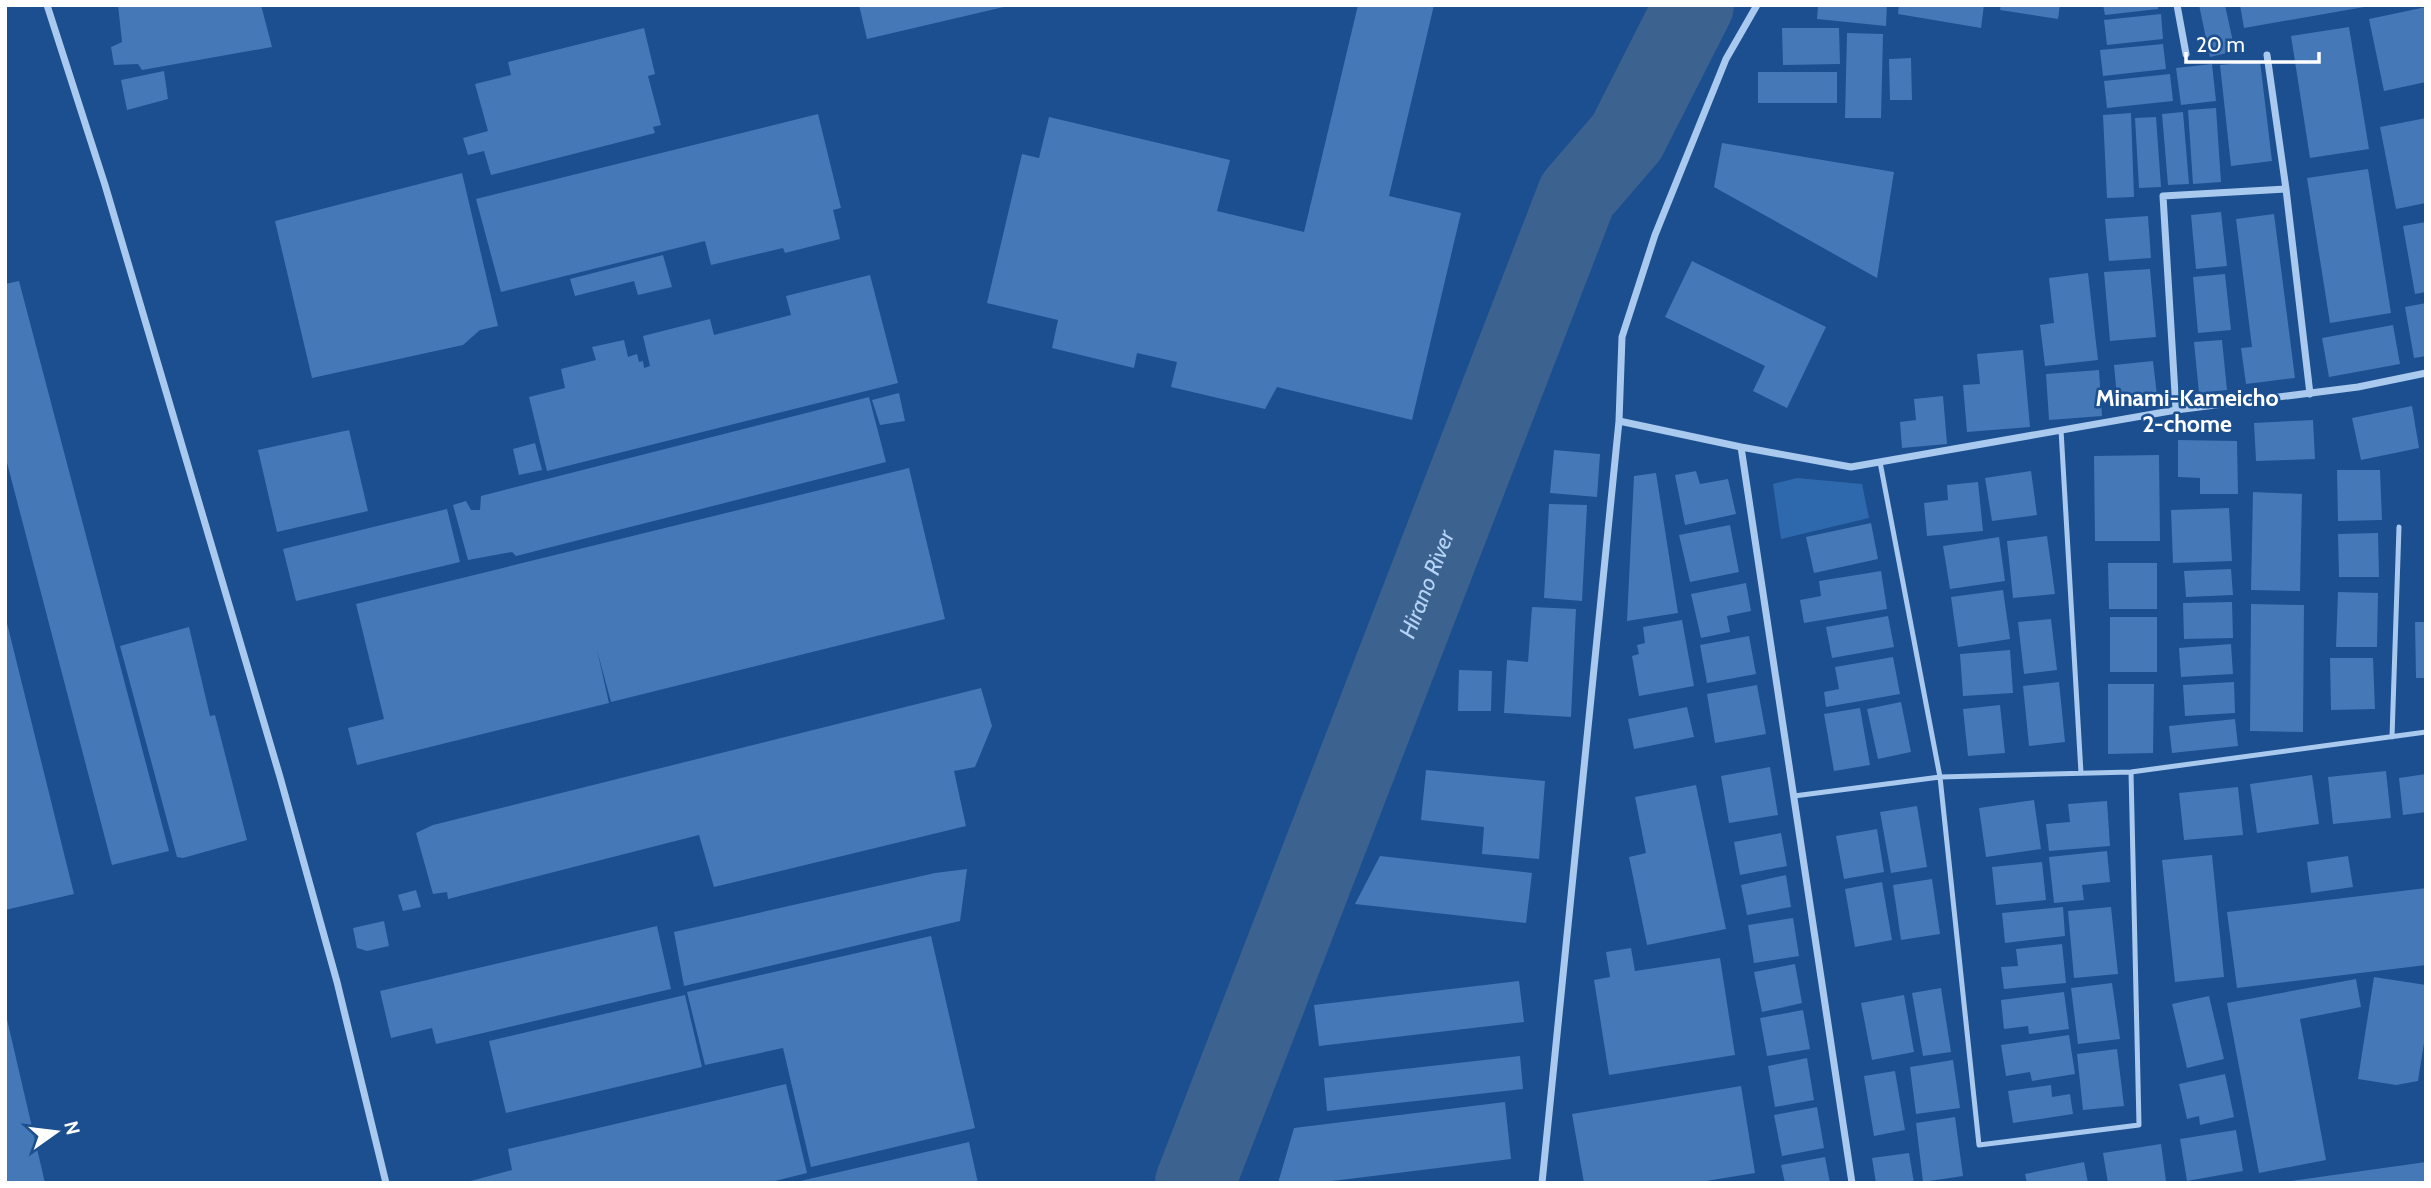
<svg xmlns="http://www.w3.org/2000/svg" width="2431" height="1188" viewBox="0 0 2431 1188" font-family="Cabin,sans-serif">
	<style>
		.green { fill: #2e69ad }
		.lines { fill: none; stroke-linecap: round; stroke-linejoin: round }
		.river { stroke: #3c6290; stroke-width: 80 }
		.building { fill: #4478b7 }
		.service { stroke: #a9c9ee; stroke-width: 5 }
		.minor { stroke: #a9c9ee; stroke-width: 7 }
		.labels { text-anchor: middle; stroke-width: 5; stroke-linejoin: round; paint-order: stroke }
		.neighbourhood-label { font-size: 23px; font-weight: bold; fill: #fff; stroke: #1b4f8f }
		.water-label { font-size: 23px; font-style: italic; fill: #b5d3f5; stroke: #1b4f8f }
	</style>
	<rect width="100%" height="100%" fill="#1b4f8f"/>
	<path class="green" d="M 1797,478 L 1862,484 L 1869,518 L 1781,539 L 1773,484 Z"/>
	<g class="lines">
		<path class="river" id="s1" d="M 1195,1183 L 1577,195 L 1627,137 L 1694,5"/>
	</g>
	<path class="building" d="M 118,5 L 261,5 L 272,47 L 142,70 L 138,64 L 114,65 L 111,47 L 122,42 Z
		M 859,5 L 1008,5 L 1008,6 L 867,39 Z
		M 1358,5 L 1434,5 L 1389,196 L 1461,213 L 1412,420 L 1277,387 L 1265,409 L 1171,387 L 1177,362 L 1137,353 L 1134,368 L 1052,348 L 1058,320 L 987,303 L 1022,154 L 1039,158 L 1049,117 L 1230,160 L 1217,211 L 1304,232 Z
		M 1818,5 L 1887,5 L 1886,26 L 1817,19 Z
		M 1899,5 L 1984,5 L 1981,28 L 1898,14 Z
		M 2001,5 L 2060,5 L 2058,19 L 2000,10 Z
		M 2103,5 L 2158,5 L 2158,9 L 2105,15 Z
		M 2199,5 L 2225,5 L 2235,51 L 2210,57 Z
		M 2240,5 L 2364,5 L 2364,7 L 2244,28 Z
		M 2426,7 L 2426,82 L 2384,91 L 2369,19 Z
		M 2161,14 L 2163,39 L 2107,45 L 2104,20 Z
		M 2349,27 L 2369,149 L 2310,158 L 2291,36 Z
		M 644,28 L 655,74 L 648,76 L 661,125 L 653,127 L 655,133 L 491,175 L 484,151 L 468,155 L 463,138 L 488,131 L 475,84 L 511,75 L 508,62 Z
		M 1782,28 L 1839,28 L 1840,64 L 1783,65 Z
		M 1847,33 L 1883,34 L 1881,118 L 1845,118 Z
		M 2163,44 L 2166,69 L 2103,76 L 2100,50 Z
		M 1911,58 L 1912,100 L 1890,100 L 1889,59 Z
		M 2260,61 L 2272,161 L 2231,166 L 2220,65 Z
		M 2212,64 L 2216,101 L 2181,105 L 2176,68 Z
		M 164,71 L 168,99 L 127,110 L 121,80 Z
		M 1758,72 L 1837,72 L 1837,103 L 1758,103 Z
		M 2170,74 L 2173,101 L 2107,108 L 2104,81 Z
		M 2216,108 L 2221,182 L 2193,184 L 2188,110 Z
		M 2183,112 L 2189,184 L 2168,185 L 2162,114 Z
		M 2131,113 L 2134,197 L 2107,198 L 2103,115 Z
		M 818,114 L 841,208 L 833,210 L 840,239 L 785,253 L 783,248 L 711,265 L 705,241 L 501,292 L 476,199 Z
		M 2156,117 L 2161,187 L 2139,188 L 2135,118 Z
		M 2426,118 L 2426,203 L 2396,209 L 2380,127 Z
		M 1722,143 L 1894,172 L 1877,278 L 1714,187 Z
		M 2368,169 L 2391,313 L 2330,323 L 2307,178 Z
		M 462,173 L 498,326 L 480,330 L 463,345 L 312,378 L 275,221 Z
		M 2221,212 L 2227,266 L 2196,269 L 2191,215 Z
		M 2274,214 L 2295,378 L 2246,384 L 2241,348 L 2252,347 L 2236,219 Z
		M 2148,216 L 2151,258 L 2109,261 L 2105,219 Z
		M 2426,222 L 2426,292 L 2415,294 L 2403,226 Z
		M 663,255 L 672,287 L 638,295 L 634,281 L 575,296 L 570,279 Z
		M 1692,261 L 1826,327 L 1787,408 L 1753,391 L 1765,366 L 1665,317 Z
		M 2150,269 L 2156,337 L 2110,341 L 2104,272 Z
		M 2088,273 L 2098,360 L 2045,366 L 2040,325 L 2054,323 L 2049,278 Z
		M 2225,274 L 2231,330 L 2198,333 L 2193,277 Z
		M 870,275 L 898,383 L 547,471 L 529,397 L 565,388 L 561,369 L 596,360 L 592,347 L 624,340 L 628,357 L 637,354 L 639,362 L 643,361 L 644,368 L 650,366 L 643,336 L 710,319 L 714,335 L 791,315 L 786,296 Z
		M 19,281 L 169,851 L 112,865 L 5,455 L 5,284 Z
		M 2426,303 L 2426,356 L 2414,358 L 2405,307 Z
		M 2393,325 L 2400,364 L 2329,377 L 2322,338 Z
		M 2222,340 L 2227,390 L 2199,393 L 2194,342 Z
		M 2023,350 L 2030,427 L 1967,432 L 1963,385 L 1980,384 L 1977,354 Z
		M 2153,361 L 2158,404 L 2118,408 L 2114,365 Z
		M 2099,370 L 2102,416 L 2049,420 L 2046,374 Z
		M 899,393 L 905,421 L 880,425 L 872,400 Z
		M 1943,396 L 1947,444 L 1902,448 L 1900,422 L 1916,420 L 1914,399 Z
		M 869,397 L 886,462 L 516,556 L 512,552 L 468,560 L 453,505 L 466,501 L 471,510 L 480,510 L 481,496 Z
		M 2412,406 L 2419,448 L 2361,460 L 2352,418 Z
		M 2313,420 L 2315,459 L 2256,461 L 2254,423 Z
		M 349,430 L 368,511 L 277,532 L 258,450 Z
		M 2178,440 L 2237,441 L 2238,494 L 2200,494 L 2200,478 L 2178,477 Z
		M 535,443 L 542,470 L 519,475 L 513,449 Z
		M 1554,450 L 1600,454 L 1597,497 L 1550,493 Z
		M 2159,455 L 2160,541 L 2095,541 L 2094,456 Z
		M 909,468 L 945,619 L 611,702 L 597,650 L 609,703 L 357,765 L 348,728 L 384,719 L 356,604 Z
		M 2337,470 L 2380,470 L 2382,520 L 2338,521 Z
		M 1696,471 L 1700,484 L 1728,479 L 1736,514 L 1685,525 L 1675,475 Z
		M 2031,471 L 2037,515 L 1992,521 L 1985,478 Z
		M 1656,473 L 1678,613 L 1627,621 L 1634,476 Z
		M 1978,482 L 1983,531 L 1927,536 L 1924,503 L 1948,500 L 1947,485 Z
		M 2253,492 L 2302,494 L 2300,591 L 2251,590 Z
		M 1549,504 L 1587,505 L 1582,601 L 1544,598 Z
		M 2229,508 L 2232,561 L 2173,563 L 2171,510 Z
		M 447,509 L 460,562 L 296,601 L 283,549 Z
		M 1871,523 L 1878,559 L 1814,573 L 1806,537 Z
		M 1730,525 L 1739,572 L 1690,582 L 1679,535 Z
		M 2378,533 L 2379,577 L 2339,577 L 2338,534 Z
		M 2047,536 L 2055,594 L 2013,598 L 2007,541 Z
		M 1999,537 L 2005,581 L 1950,589 L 1943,546 Z
		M 2108,563 L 2157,563 L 2157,609 L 2109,609 Z
		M 2231,569 L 2233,595 L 2186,597 L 2184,571 Z
		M 1881,571 L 1887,609 L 1804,623 L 1800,600 L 1821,596 L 1819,581 Z
		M 1746,583 L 1751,611 L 1727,616 L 1730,632 L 1701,638 L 1691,594 Z
		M 2003,590 L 2010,639 L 1958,647 L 1951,597 Z
		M 2338,592 L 2378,593 L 2377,647 L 2336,647 Z
		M 2232,602 L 2233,638 L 2184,639 L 2183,603 Z
		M 2251,604 L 2304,605 L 2303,732 L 2250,731 Z
		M 1532,607 L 1576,609 L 1571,717 L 1504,713 L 1507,660 L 1528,662 Z
		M 5,615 L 74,894 L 5,910 Z
		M 1888,616 L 1894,647 L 1832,658 L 1826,627 Z
		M 2110,617 L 2157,617 L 2157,672 L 2110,672 Z
		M 2051,619 L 2057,670 L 2024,674 L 2018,622 Z
		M 1682,620 L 1694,686 L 1639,696 L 1632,656 L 1639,654 L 1637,645 L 1645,643 L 1643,627 Z
		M 2415,622 L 2426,622 L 2426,678 L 2416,678 Z
		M 189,627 L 210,716 L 215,715 L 247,840 L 183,858 L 177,857 L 120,646 Z
		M 1749,636 L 1756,674 L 1707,683 L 1700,645 Z
		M 2231,644 L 2233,674 L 2181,677 L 2179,648 Z
		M 2010,650 L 2013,693 L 1963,696 L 1960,654 Z
		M 1893,657 L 1900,694 L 1826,707 L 1824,692 L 1839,689 L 1835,667 Z
		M 2330,658 L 2373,658 L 2375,709 L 2331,710 Z
		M 1459,670 L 1492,671 L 1491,711 L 1458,711 Z
		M 2059,682 L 2065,742 L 2029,746 L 2023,686 Z
		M 2234,682 L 2235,713 L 2185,716 L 2183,685 Z
		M 2108,684 L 2154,684 L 2153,753 L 2108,754 Z
		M 1757,685 L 1766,734 L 1715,743 L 1707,694 Z
		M 981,688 L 992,726 L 975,767 L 954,771 L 966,826 L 714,887 L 699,835 L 448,899 L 447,892 L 433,894 L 416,833 L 433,825 Z
		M 1901,702 L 1911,752 L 1878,759 L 1867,709 Z
		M 2000,705 L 2005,753 L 1968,756 L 1963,709 Z
		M 1687,707 L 1694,737 L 1634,749 L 1628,719 Z
		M 1860,708 L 1870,765 L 1834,771 L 1824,714 Z
		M 2235,719 L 2238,746 L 2172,753 L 2169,726 Z
		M 1770,767 L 1778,815 L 1729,823 L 1721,776 Z
		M 1426,770 L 1545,781 L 1539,859 L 1482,854 L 1484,827 L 1421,820 Z
		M 2386,771 L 2391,818 L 2333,824 L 2328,777 Z
		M 2426,774 L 2426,812 L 2403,815 L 2399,778 Z
		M 2312,775 L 2319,824 L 2257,833 L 2250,784 Z
		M 1696,785 L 1726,929 L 1647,945 L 1629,857 L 1646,853 L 1635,797 Z
		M 2238,787 L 2243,835 L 2184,840 L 2179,793 Z
		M 2034,800 L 2041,849 L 1986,857 L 1979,808 Z
		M 2107,801 L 2110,846 L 2049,851 L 2046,824 L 2070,822 L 2068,804 Z
		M 1917,806 L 1927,867 L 1891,873 L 1880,812 Z
		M 1877,829 L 1884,872 L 1844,879 L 1836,836 Z
		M 1781,833 L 1787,866 L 1740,875 L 1734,842 Z
		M 2107,851 L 2110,882 L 2082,885 L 2084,900 L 2054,903 L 2049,857 Z
		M 2212,855 L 2224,977 L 2175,982 L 2162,860 Z
		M 1380,856 L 1532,873 L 1526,923 L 1355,904 Z
		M 2348,856 L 2353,887 L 2311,893 L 2307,862 Z
		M 2042,862 L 2046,900 L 1996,905 L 1992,867 Z
		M 967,869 L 960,921 L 684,986 L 674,932 L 935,873 Z
		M 1786,875 L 1791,907 L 1747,915 L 1741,885 Z
		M 1932,879 L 1940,934 L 1901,940 L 1893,885 Z
		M 1882,882 L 1892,940 L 1855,947 L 1845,889 Z
		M 2426,888 L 2426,965 L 2237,988 L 2227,912 Z
		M 416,890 L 421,907 L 403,911 L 398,895 Z
		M 2063,907 L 2065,936 L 2005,943 L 2002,913 Z
		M 2111,907 L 2118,974 L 2074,978 L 2068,911 Z
		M 1793,918 L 1799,956 L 1754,963 L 1748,925 Z
		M 384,921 L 389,946 L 367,951 L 357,948 L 353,928 Z
		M 657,926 L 671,989 L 436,1044 L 432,1028 L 391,1038 L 380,991 Z
		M 931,936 L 975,1128 L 811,1167 L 783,1048 L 705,1065 L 687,992 Z
		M 2062,944 L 2066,983 L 2004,989 L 2001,967 L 2018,966 L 2016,949 Z
		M 1631,948 L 1635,971 L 1720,958 L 1735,1055 L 1609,1075 L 1594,980 L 1610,977 L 1606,952 Z
		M 1795,964 L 1802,1003 L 1762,1012 L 1754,972 Z
		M 2374,977 L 2426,985 L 2426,1030 L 2418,1081 L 2396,1085 L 2358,1079 Z
		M 2356,979 L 2361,1007 L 2300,1019 L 2326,1160 L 2259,1173 L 2227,1003 Z
		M 1519,981 L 1524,1022 L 1319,1046 L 1314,1005 Z
		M 2112,983 L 2120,1039 L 2078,1044 L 2071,988 Z
		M 1941,988 L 1951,1052 L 1923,1056 L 1912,993 Z
		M 2064,992 L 2069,1029 L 2029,1034 L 2028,1026 L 2004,1029 L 2001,1000 Z
		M 685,995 L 702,1067 L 506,1113 L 489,1041 Z
		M 1904,995 L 1914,1052 L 1872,1060 L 1861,1003 Z
		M 2209,996 L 2224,1059 L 2187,1068 L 2172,1004 Z
		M 1803,1010 L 1810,1049 L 1767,1056 L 1760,1018 Z
		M 5,1015 L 6,1015 L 45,1183 L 5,1183 Z
		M 2069,1035 L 2075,1074 L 2032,1081 L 2030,1072 L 2006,1076 L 2001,1045 Z
		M 2117,1049 L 2124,1106 L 2083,1110 L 2077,1054 Z
		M 1520,1056 L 1523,1089 L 1327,1111 L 1324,1078 Z
		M 1807,1058 L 1814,1100 L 1775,1107 L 1768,1066 Z
		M 1953,1060 L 1960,1108 L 1916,1114 L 1910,1067 Z
		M 1895,1071 L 1905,1130 L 1874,1136 L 1864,1076 Z
		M 2225,1074 L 2234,1117 L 2200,1125 L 2199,1116 L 2187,1119 L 2179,1084 Z
		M 786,1084 L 807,1173 L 767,1183 L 463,1183 L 512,1170 L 508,1149 Z
		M 2051,1085 L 2052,1097 L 2070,1094 L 2073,1114 L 2013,1123 L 2008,1091 Z
		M 1741,1086 L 1755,1173 L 1694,1183 L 1584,1183 L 1572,1114 Z
		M 1505,1102 L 1511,1159 L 1316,1183 L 1278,1183 L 1294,1128 Z
		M 1817,1107 L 1824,1148 L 1782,1156 L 1774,1115 Z
		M 1955,1117 L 1963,1176 L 1923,1182 L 1916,1123 Z
		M 2236,1130 L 2243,1171 L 2187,1181 L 2180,1139 Z
		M 969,1142 L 978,1183 L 796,1183 L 796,1182 Z
		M 2161,1144 L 2166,1181 L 2108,1183 L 2103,1153 Z
		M 1909,1153 L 1914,1183 L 1876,1183 L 1872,1158 Z
		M 1825,1157 L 1830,1183 L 1785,1183 L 1781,1165 Z
		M 2084,1162 L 2088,1183 L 2027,1183 L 2025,1174 Z
		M 2426,1162 L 2426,1183 L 2291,1183 L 2291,1181 Z"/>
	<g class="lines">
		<path class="service" d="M 2061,430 L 2081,773
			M 1880,462 L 1940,777 L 1979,1145 L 2139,1125 L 2131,772
			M 2392,737 L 2399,527
			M 1794,796 L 1940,777 L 2131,772 L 2426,732"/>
		<path class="minor" d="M 47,5 L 105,185 L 280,777 L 337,982 L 386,1183
			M 2177,5 L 2186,54
			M 2267,55 L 2286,189 L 2310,394
			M 2176,410 L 2163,196 L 2286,189
			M 1619,421 L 1741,447 L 1851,467 L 2176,410 L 2358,387 L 2426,373
			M 1741,447 L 1852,1183
			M 1542,1183 L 1619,421 L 1622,337 L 1655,235 L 1726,59 L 1757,5"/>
	</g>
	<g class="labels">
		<g class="neighbourhood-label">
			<text x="2187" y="406">Minami-Kameicho<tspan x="2187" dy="26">2-chome</tspan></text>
		</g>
		<g class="water-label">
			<text dy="8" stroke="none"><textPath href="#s1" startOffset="642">Hirano River</textPath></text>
		</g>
	</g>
	<rect width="2431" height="1188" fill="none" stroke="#ffffff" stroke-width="14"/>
	<g transform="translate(56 1132) rotate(76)" stroke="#1b4f8f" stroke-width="5" paint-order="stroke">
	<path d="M0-5L12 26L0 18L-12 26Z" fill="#ffffff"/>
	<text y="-10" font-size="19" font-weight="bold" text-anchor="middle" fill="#ffffff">N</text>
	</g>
	<path d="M2186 52v10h133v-10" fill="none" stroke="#ffffff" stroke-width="3.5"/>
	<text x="2196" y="52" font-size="21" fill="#ffffff" stroke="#1b4f8f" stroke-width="5" paint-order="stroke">20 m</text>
</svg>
